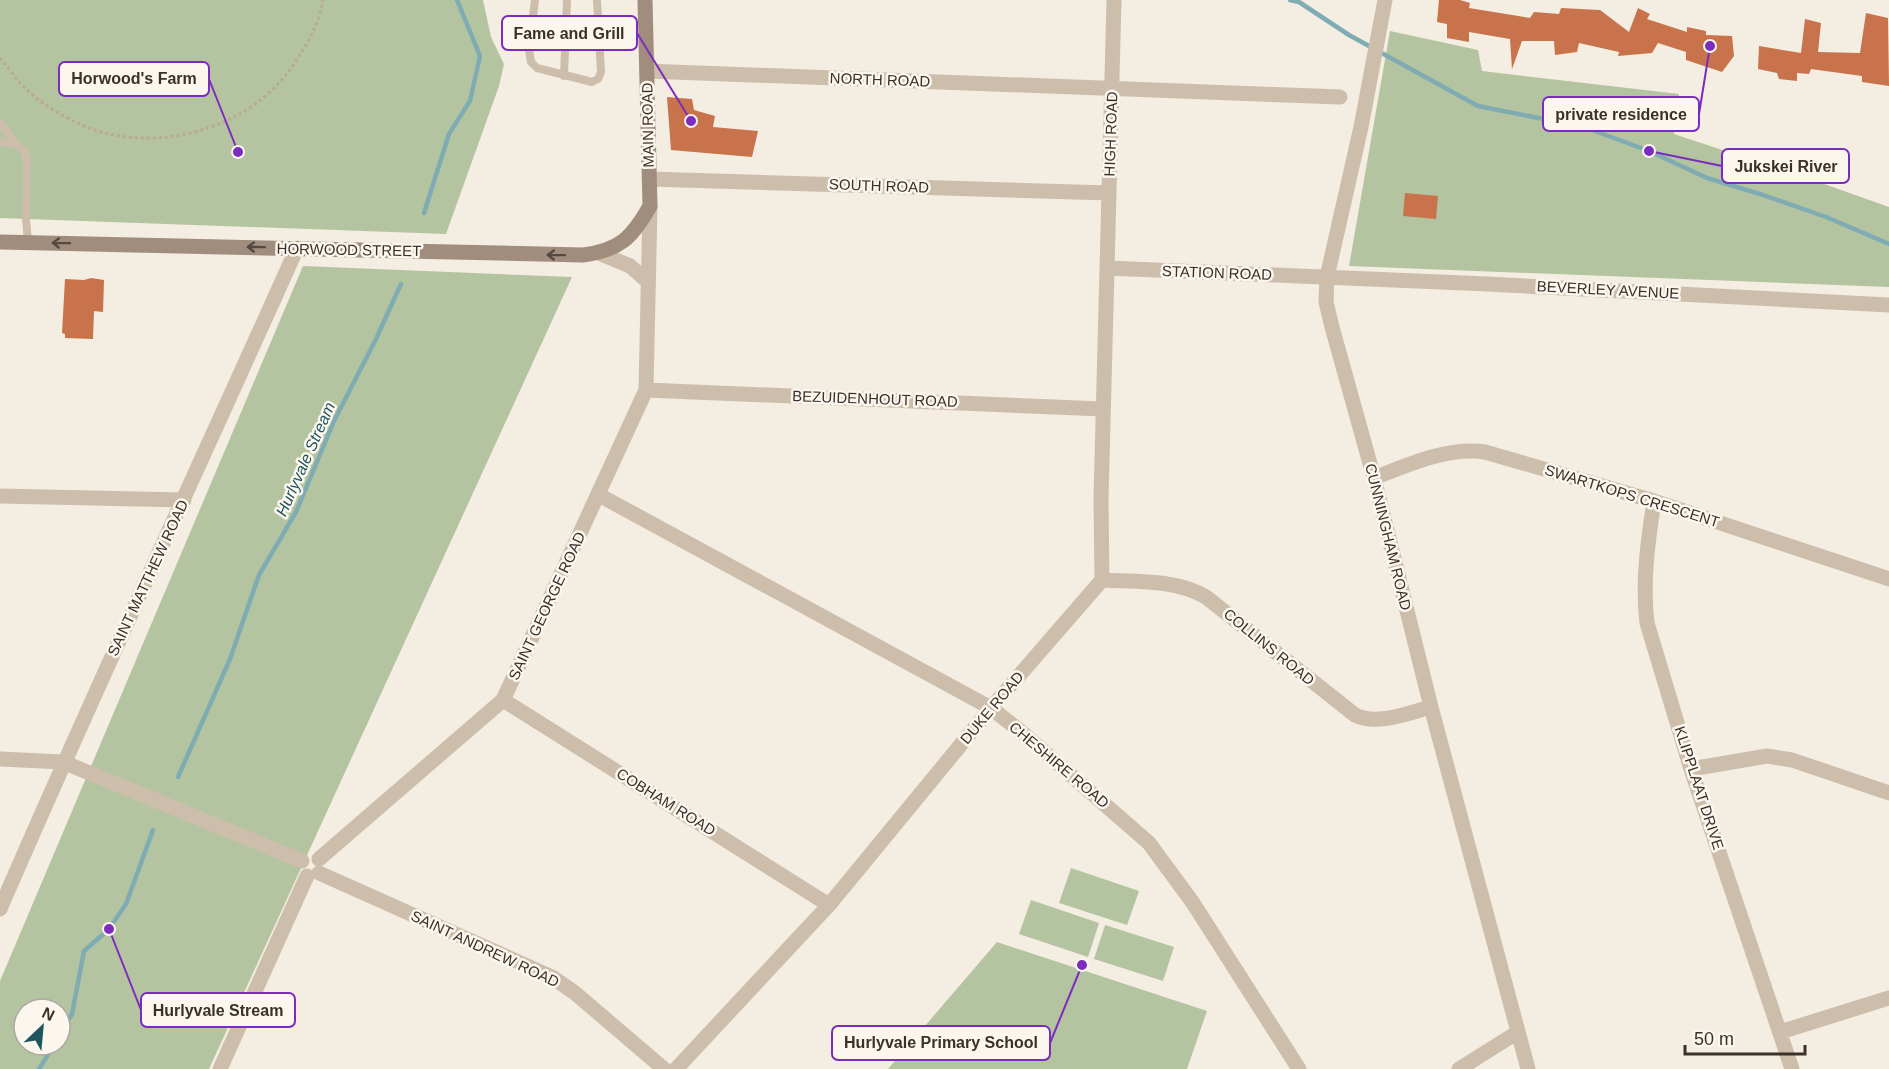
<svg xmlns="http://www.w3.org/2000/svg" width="1889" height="1069" viewBox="0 0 1889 1069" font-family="Helvetica,sans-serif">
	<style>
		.green { fill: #b5c4a0; fill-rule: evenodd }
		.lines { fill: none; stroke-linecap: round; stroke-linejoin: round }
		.stream { stroke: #7facb2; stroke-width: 4.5 }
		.building { fill: #c8734b }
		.path { stroke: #b9a896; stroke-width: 3; stroke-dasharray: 3 3; stroke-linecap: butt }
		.lane { stroke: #cdbeac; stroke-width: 8 }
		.street { stroke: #cdbeac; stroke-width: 15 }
		.secondary { stroke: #a18d7d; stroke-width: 15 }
		.oneway { stroke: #544840 }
		.labels { text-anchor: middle; stroke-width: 5; stroke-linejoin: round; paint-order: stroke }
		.street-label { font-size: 15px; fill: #3b312b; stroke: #fbf6ee }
		.water-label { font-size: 16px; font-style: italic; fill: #1f555e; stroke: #fbf6ee }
		.leader { fill: none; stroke: #7b2cbf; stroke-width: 2 }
		.callout-dot { fill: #7b2cbf; stroke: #fbf6ee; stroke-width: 2 }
		.callout { fill: #fbf6ee; stroke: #7b2cbf; stroke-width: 2 }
		.callout-label { font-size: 16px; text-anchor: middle; font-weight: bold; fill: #3b312b }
	</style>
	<rect width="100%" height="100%" fill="#f4ede1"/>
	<path class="green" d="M 0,0 L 483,0 L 491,37 L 504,64 L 499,86 L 446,234 L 0,218 Z
		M 1390,31 L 1478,50 L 1482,71 L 1679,94 L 1674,134 L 1813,180 L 1889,207 L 1889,287 L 1349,266 Z
		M 303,266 L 572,277 L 209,1069 L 0,1069 L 0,981 ZM 24,1009 L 60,1009 L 60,1045 L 24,1045 Z
		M 1071,868 L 1139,891 L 1127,925 L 1059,903 Z
		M 1031,900 L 1099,923 L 1088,957 L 1019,934 Z
		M 1105,925 L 1174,947 L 1163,981 L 1094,959 Z
		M 997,942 L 1207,1011 L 1187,1069 L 888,1069 Z"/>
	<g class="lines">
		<path class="stream" d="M 1290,0 L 1299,2 L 1349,35 L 1478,106 L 1584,127 L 1649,151 L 1707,178 L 1763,195 L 1826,217 L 1889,244
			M 424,213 L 449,134 L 470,101 L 480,56 L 457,0
			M 178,777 L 230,659 L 259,575 L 296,512 L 334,421 L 376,339 L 401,284
			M 60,1034 L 72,1014 L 84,951 L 109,929 L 126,904 L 153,830
			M 39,1069 L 54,1045"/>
	</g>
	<path class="building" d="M 1439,0 L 1460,0 L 1470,3 L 1469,8 L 1530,18 L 1534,12 L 1559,14 L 1561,8 L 1600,10 L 1629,32 L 1638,8 L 1650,14 L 1647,19 L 1687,32 L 1687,27 L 1706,31 L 1706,35 L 1732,36 L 1734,56 L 1722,72 L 1686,60 L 1686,52 L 1658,43 L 1652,53 L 1618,56 L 1619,52 L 1579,43 L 1577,52 L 1555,55 L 1554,41 L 1522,41 L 1512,69 L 1510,39 L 1469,32 L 1469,42 L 1447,38 L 1447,24 L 1437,22 Z
		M 1866,13 L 1888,18 L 1889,86 L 1862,82 L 1862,76 L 1811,69 L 1809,74 L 1797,73 L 1797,81 L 1779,79 L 1777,73 L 1758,69 L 1759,46 L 1801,53 L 1805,19 L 1821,23 L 1818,52 L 1860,53 Z
		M 667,97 L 692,99 L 694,110 L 715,116 L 713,127 L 758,131 L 752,157 L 671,150 Z
		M 1405,193 L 1438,196 L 1436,219 L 1403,216 Z
		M 91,278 L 104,280 L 103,312 L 94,311 L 93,339 L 65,338 L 65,334 L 62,333 L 65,279 L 84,280 Z"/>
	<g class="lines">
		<path class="path" d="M 0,58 C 8,67 15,78 23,86 C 40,103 63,117 84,126 C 141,150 214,137 262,99 C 277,87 290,71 300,54 C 311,39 320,19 323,0"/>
		<path class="lane" d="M 535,0 L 529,50 L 531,62 L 537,68 L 592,82 L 598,79 L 601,72 L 597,0
			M 564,76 L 567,0
			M 0,123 L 15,143
			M 0,142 L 15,143 L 24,151 L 27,160 L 26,219 L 28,242"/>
		<path class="street" d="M 1385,0 L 1361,127 L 1327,277 L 1326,302 L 1332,327 L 1374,478 L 1431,707 L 1528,1069
			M 647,71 L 1340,97
			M 649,179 L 1109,193
			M 599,253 L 630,266 L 647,281
			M 1108,268 L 1487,284 L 1889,305
			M 646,390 L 1103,409
			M 1374,478 C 1407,465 1450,446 1485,452 L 1654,501 L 1889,579
			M 599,495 L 991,708 L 1019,730 L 1149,843 L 1193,903 L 1299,1069
			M 0,496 L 184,500
			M 1654,501 C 1648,541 1642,582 1647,623 L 1691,769 L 1792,1069
			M 1102,580 C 1136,582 1175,579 1206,597 L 1355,715 C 1377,726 1408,713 1431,707
			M 503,700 L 829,905
			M 0,759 L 63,762 L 302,861
			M 1691,769 L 1767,756 L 1792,760 L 1889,793
			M 319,859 L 503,700 L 646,390 L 650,206
			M 319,873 L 552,977 L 575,993 L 664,1069
			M 0,909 C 96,687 198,469 297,248
			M 1780,1032 L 1889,998
			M 220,1069 L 307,876
			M 676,1069 L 829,905 L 991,708 L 1102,580 L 1101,499 L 1114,0
			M 1459,1069 L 1518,1032"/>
		<path class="secondary" d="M 0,242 L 583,255 C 620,250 632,238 650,206 L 645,0"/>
	</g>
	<defs><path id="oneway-shaft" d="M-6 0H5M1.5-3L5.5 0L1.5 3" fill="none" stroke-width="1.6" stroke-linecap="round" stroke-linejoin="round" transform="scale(1.5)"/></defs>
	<g class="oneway">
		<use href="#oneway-shaft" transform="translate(61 243) rotate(-179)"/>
		<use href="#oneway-shaft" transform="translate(256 247) rotate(-179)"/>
		<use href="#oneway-shaft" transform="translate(556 255) rotate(-179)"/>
	</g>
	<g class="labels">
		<g class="street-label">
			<text transform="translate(880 80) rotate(2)" y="5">NORTH ROAD</text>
			<text transform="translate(648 125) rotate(-91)" y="5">MAIN ROAD</text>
			<text transform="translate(1111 134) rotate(-88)" y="5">HIGH ROAD</text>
			<text transform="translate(879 186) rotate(2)" y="5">SOUTH ROAD</text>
			<text transform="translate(349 250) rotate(1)" y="5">HORWOOD STREET</text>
			<text transform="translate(1217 273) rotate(2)" y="5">STATION ROAD</text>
			<text transform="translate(1608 290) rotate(3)" y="5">BEVERLEY AVENUE</text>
			<text transform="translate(875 399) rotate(2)" y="5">BEZUIDENHOUT ROAD</text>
			<text transform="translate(1632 496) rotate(17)" y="5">SWARTKOPS CRESCENT</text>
			<text transform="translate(1388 537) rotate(76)" y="5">CUNNINGHAM ROAD</text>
			<text transform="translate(148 578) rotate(-65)" y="5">SAINT MATTHEW ROAD</text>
			<text transform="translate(547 606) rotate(-65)" y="5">SAINT GEORGE ROAD</text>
			<text transform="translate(1269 647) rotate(39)" y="5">COLLINS ROAD</text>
			<text transform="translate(992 708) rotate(-50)" y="5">DUKE ROAD</text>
			<text transform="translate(1059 765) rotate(40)" y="5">CHESHIRE ROAD</text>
			<text transform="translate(1699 788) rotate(72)" y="5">KLIPPLAAT DRIVE</text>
			<text transform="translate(666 802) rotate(32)" y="5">COBHAM ROAD</text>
			<text transform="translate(485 949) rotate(25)" y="5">SAINT ANDREW ROAD</text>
		</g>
		<g class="water-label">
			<text transform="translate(305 459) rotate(-66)" y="6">Hurlyvale Stream</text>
		</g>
	</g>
	<path class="leader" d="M691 121L637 33M238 152L209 79M1710 46L1699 114M1649 151L1722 166M109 929L141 1010M1082 965L1050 1043"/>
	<g class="callout-dot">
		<circle cx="691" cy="121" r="6"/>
		<circle cx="238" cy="152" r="6"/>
		<circle cx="1710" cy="46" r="6"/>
		<circle cx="1649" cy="151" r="6"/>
		<circle cx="109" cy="929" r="6"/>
		<circle cx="1082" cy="965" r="6"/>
	</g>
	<g class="callout">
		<rect x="502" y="16" width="135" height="34" rx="6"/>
		<rect x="59" y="62" width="150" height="34" rx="6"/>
		<rect x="1543" y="97" width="156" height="34" rx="6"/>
		<rect x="1722" y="149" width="127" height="34" rx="6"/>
		<rect x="141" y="993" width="154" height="34" rx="6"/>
		<rect x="832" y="1026" width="218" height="34" rx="6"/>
	</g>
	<g class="callout-label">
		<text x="569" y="39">Fame and Grill</text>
		<text x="134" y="84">Horwood's Farm</text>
		<text x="1621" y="120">private residence</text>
		<text x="1786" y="172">Jukskei River</text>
		<text x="218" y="1016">Hurlyvale Stream</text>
		<text x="941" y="1048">Hurlyvale Primary School</text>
	</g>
	<g transform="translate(42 1027) rotate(26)"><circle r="28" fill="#fbf6ee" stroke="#aea7a0" stroke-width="1.5"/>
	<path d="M0-4.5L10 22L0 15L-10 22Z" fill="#1f555e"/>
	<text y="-9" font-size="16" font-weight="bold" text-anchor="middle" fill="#3b312b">N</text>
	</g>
	<path d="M1685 1045v9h120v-9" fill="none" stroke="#3b312b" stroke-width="3"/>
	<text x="1694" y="1045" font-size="18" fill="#3b312b" stroke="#fbf6ee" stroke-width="4.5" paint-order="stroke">50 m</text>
</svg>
